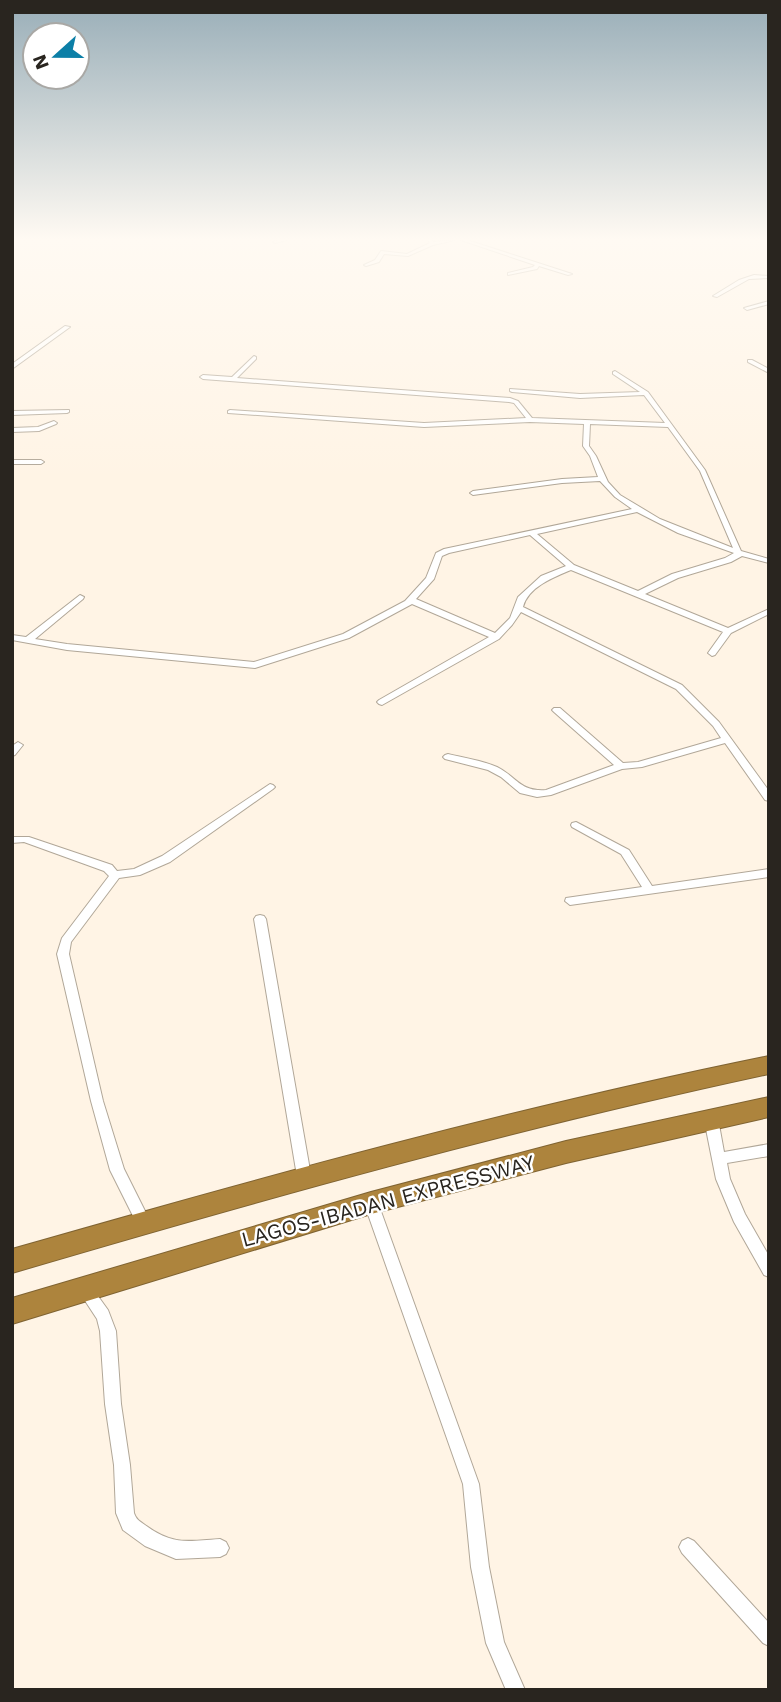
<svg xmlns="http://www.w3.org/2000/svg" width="781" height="1702" viewBox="0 0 781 1702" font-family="'Work Sans',sans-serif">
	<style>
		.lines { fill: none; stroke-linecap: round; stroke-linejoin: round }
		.minor-casing { stroke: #b1a798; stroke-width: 2 }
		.motorway-casing { stroke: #7f6332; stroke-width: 2 }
		.minor { fill: #fff; fill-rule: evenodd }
		.motorway { fill: #ad843d; fill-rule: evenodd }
		.labels { text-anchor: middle; stroke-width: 5; stroke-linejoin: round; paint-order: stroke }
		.near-street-label { font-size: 21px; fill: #29251f; stroke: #fff }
	</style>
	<rect width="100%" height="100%" fill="#fff4e5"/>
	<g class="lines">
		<defs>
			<path id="minor" d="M 278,240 L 287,240 L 275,243 L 273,242 Z
				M 428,240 L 432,240 L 433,242 L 455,240 L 433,245 L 408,256 L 384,254 L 379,262 L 366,266 L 364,265 L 375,260 L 381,251 L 407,254 L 430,243 Z
				M 461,240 L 467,240 L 572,274 L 568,275 L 539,266 L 537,269 L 508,275 L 508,273 L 533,267 L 535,265 Z
				M 754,275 L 769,276 L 769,278 L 749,279 L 717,297 L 713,296 L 739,280 Z
				M 769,301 L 769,304 L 747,310 L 744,308 Z
				M 65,326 L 70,327 L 12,369 L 12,364 Z
				M 254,356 L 256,357 L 256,359 L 237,378 L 510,398 L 518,401 L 532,418 L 665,423 L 644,395 L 580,398 L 512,392 L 510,391 L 510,389 L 580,394 L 640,392 L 613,374 L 613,372 L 615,371 L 648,392 L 705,470 L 741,551 L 769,559 L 769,563 L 742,556 L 731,562 L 678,578 L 645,594 L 728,628 L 769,609 L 769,614 L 731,633 L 715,655 L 712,656 L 708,653 L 723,632 L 571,570 C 554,577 528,587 523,607 L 682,685 L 719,722 L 769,791 L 769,801 L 765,800 L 725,743 L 642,767 L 622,769 L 551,795 L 537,797 L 520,793 L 501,777 L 488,770 L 445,759 L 443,757 L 445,755 L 448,754 C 464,758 481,760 497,767 C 517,777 520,792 546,790 L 614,765 L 554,712 L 552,710 L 554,708 L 560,708 L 623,763 L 638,762 L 721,738 L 713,726 L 676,689 L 521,612 L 512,625 L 499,639 L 382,705 L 379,704 L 377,702 L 379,700 L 489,637 L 412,604 L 349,638 L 255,668 L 67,650 L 12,640 L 12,635 L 26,637 L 80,595 L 84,597 L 83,599 L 35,639 L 67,644 L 254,662 L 343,634 L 405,601 L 426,578 L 436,553 L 444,549 L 632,509 L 615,497 L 600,481 L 562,483 L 473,495 L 470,493 L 473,491 L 562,479 L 598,477 L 590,456 L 583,446 L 584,424 L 530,422 L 424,427 L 228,413 L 228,411 L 230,410 L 424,423 L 526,418 L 514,403 L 509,402 L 203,379 L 200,377 L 203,375 L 232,377 ZM 590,424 L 668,427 L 700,471 L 733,548 L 660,519 L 620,495 L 608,482 L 596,456 L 589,446 ZM 637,512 L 678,533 L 734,553 L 725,558 L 672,574 L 638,591 L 574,565 L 537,534 ZM 530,535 L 566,566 L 541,576 L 518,597 L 510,618 L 495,633 L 416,599 L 434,579 L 442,556 L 449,553 Z
				M 748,360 L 752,360 L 769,369 L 769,373 L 748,362 Z
				M 69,410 L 69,412 L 67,413 L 12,415 L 12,411 Z
				M 54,421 L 57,423 L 56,424 L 39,431 L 12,432 L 12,428 L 38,427 Z
				M 12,460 L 41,460 L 44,462 L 41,464 L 12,464 Z
				M 18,742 L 23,745 L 15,755 L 12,756 L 12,746 Z
				M 270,784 L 273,785 L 275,787 L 273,789 L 170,862 L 140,875 L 119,878 L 71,942 L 69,954 L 103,1101 L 124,1169 L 151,1223 L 149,1228 L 144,1229 L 139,1228 L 110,1170 L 91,1101 L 57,954 L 62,938 L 109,876 L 104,871 L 24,842 L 12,843 L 12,837 L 29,837 L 112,865 L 117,871 L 134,869 L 162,856 Z
				M 576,822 L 629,850 L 652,886 L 769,869 L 769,877 L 570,905 L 565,901 L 566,898 L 642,887 L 621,854 L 572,827 L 571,825 L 572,823 Z
				M 260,915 L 264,916 L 266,919 L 311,1176 L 309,1180 L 304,1182 L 299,1180 L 297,1176 L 254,919 L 256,916 Z
				M 711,1113 L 716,1115 L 718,1119 L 724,1152 L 769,1144 L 769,1156 L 727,1163 L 730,1179 L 745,1214 L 769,1256 L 769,1277 L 764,1275 L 734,1222 L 716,1179 L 704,1119 L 706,1115 Z
				M 371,1197 L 376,1199 L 378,1203 L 479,1484 L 489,1567 L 504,1642 L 525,1690 L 506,1690 L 486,1643 L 471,1567 L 463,1484 L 364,1203 L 366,1199 Z
				M 85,1283 L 90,1285 L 108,1310 L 116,1331 L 121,1404 L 130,1465 L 134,1513 C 136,1519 139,1521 145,1525 C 174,1546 187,1541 220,1539 L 226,1542 L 229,1548 L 226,1554 L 220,1557 L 176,1559 L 145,1546 L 123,1530 L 116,1513 L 114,1465 L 105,1404 L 100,1331 L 97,1319 L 78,1290 L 80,1285 Z
				M 688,1538 L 694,1541 L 769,1623 L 769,1646 L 763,1643 L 682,1553 L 679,1547 L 682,1541 Z"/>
			<path id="motorway" d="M 769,1056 L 769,1074 C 513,1129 263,1199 12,1273 L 12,1249 C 263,1177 513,1108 769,1056 Z
				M 769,1097 L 769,1117 L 566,1163 L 371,1214 L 12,1324 L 12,1298 L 371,1192 L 566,1141 Z"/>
		</defs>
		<use href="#minor" class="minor-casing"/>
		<use href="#motorway" class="motorway-casing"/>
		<use href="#minor" class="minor"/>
		<use href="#motorway" class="motorway"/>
	</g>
	<linearGradient id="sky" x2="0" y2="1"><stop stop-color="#99aeb8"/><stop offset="0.5" stop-color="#fffaf3"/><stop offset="1" stop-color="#fffaf3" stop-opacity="0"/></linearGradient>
	<rect width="781" height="478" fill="url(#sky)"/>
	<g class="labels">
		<g class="near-street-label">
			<text transform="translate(388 1201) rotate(-15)" y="7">LAGOS-IBADAN EXPRESSWAY</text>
		</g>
	</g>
	<rect width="781" height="1702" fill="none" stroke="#29251f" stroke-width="28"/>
	<g transform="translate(56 56) rotate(249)"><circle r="33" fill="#ffffff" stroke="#a9a8a5" stroke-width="2"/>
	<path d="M0-5L12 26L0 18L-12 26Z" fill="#0c7fa7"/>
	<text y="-10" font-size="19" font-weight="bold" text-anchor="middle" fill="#29251f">N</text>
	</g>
</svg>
